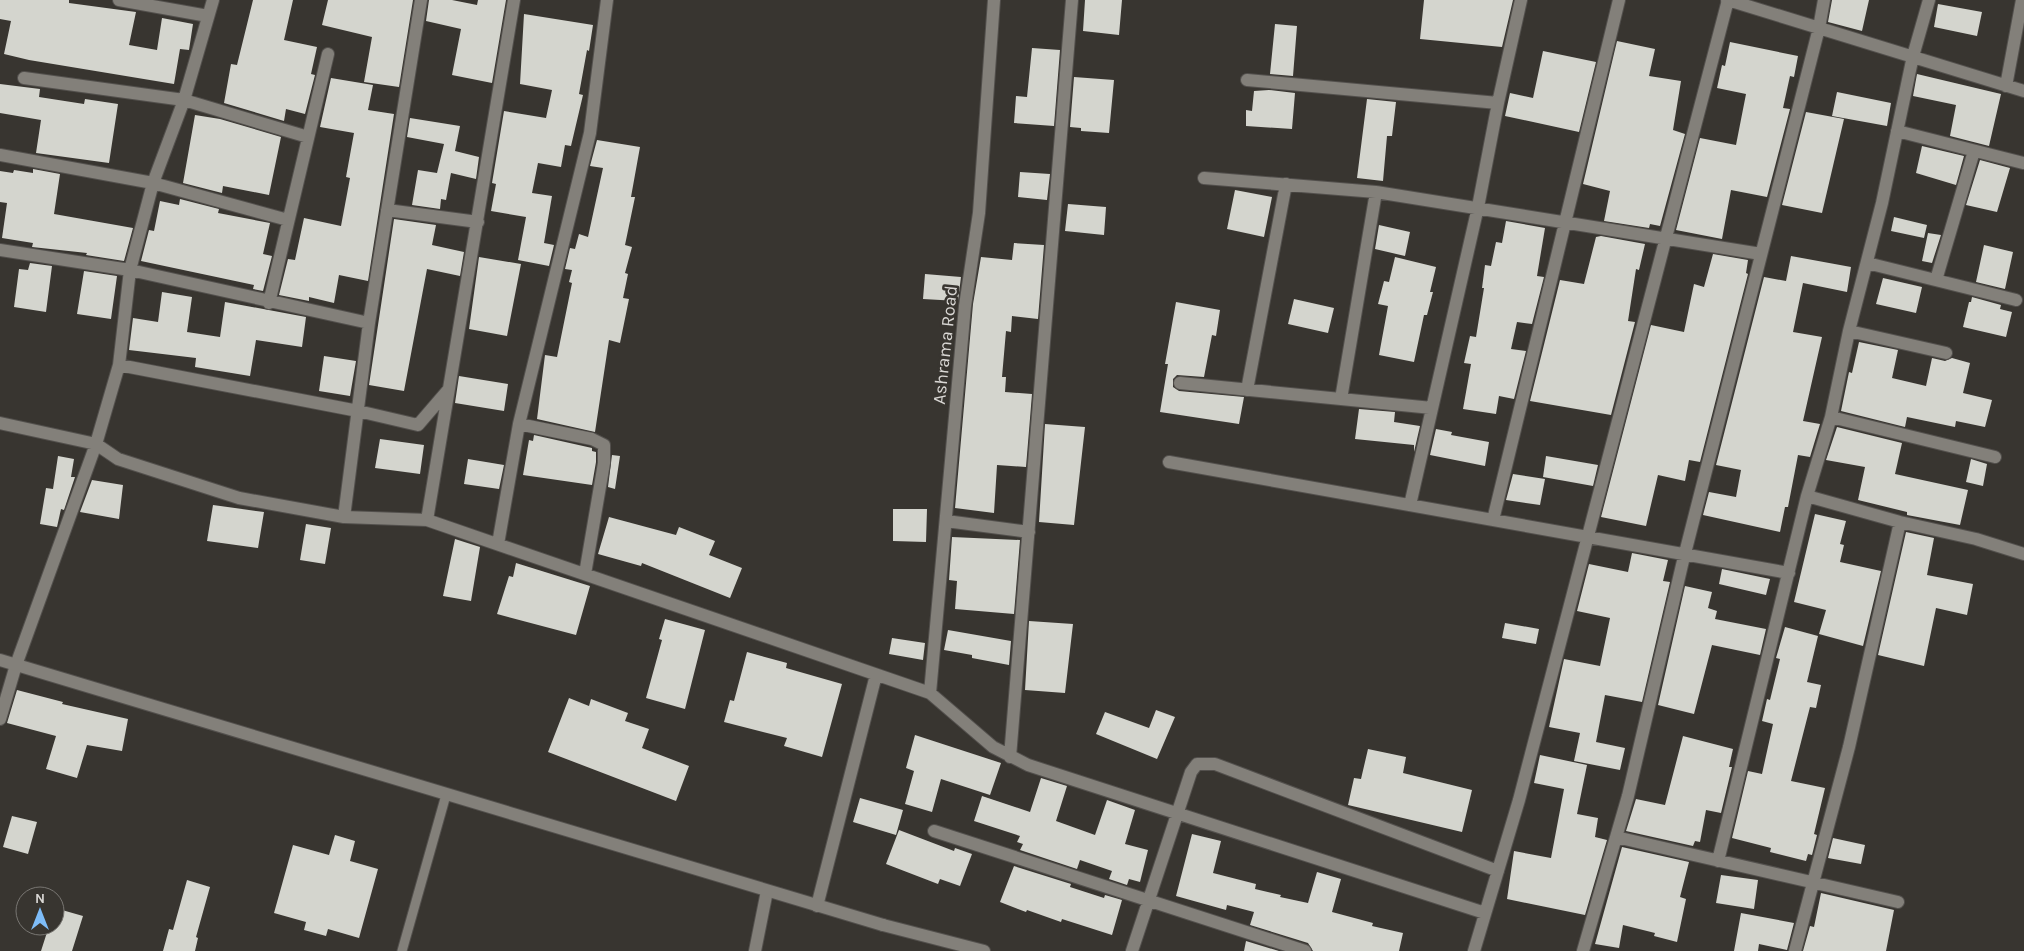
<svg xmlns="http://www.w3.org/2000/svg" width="2024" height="951" viewBox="0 0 2024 951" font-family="Karla,sans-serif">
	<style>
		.building { fill: #d4d5ce }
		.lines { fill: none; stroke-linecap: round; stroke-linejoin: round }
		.service-casing { stroke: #53504d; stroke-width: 11 }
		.minor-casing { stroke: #53504d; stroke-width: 14 }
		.tertiary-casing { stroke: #53504d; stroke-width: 14 }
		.service { stroke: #83807a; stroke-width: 9 }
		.minor { stroke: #83807a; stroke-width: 12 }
		.tertiary { stroke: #83807a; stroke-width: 12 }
		.labels { text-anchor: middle; stroke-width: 5; stroke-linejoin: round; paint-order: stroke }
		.street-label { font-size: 18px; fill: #d9d7d4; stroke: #383530 }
	</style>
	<rect width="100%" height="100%" fill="#383530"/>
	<path class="building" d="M 0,0 L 69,0 L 69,3 L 136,12 L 129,45 L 157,50 L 162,18 L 193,24 L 189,50 L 180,49 L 174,84 L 29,60 L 4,54 L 11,21 L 0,19 Z
		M 253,0 L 293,0 L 284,40 L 317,47 L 311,74 L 315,75 L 305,114 L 286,109 L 284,121 L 224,103 L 231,64 L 237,65 Z
		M 328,0 L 413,0 L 399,87 L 364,82 L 372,37 L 322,25 Z
		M 429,0 L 452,0 L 477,5 L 478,0 L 506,0 L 492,83 L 452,75 L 461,29 L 426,21 Z
		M 1085,0 L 1122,0 L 1119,35 L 1083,31 Z
		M 1424,0 L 1513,0 L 1502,47 L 1420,39 Z
		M 1832,0 L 1869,0 L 1862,31 L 1828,22 Z
		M 1938,4 L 1982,12 L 1977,36 L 1934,27 Z
		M 524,14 L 593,25 L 589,51 L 587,50 L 579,94 L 583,95 L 571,146 L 565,145 L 561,167 L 538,163 L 532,193 L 552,196 L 544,243 L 554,245 L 549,266 L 518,260 L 526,217 L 491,211 L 496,184 L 492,183 L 504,111 L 546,118 L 552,90 L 520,84 Z
		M 1275,24 L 1297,26 L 1293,76 L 1270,74 Z
		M 1617,41 L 1655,49 L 1649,76 L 1681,81 L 1673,130 L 1685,134 L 1660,226 L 1650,224 L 1649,228 L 1604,221 L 1610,191 L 1583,184 Z
		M 1730,42 L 1798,56 L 1794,77 L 1790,76 L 1783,108 L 1790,109 L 1767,197 L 1731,190 L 1722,239 L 1676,230 L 1700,138 L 1736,145 L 1746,94 L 1717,88 L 1722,65 L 1725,66 Z
		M 1032,48 L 1060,50 L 1054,126 L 1014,123 L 1016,96 L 1027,97 Z
		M 1543,51 L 1596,62 L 1579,132 L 1505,116 L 1510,93 L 1533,98 Z
		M 1917,74 L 2001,94 L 1989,146 L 1950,136 L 1956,105 L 1913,96 Z
		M 1074,77 L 1114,80 L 1109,133 L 1081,131 L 1081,128 L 1070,127 Z
		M 331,78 L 373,85 L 368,110 L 394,114 L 368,281 L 339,275 L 334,303 L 309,297 L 309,301 L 279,295 L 288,259 L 295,260 L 304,218 L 341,226 L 350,178 L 346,177 L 354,133 L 320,127 Z
		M 0,84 L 40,89 L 39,97 L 84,104 L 85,99 L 118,104 L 109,163 L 36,153 L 41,120 L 0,113 Z
		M 1269,90 L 1295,93 L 1292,129 L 1246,126 L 1246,110 L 1252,111 L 1254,91 Z
		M 1837,92 L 1891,103 L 1887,126 L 1832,116 Z
		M 1367,99 L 1396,102 L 1392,136 L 1387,136 L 1383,181 L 1357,178 Z
		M 1806,112 L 1844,119 L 1822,213 L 1782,205 Z
		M 195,115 L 220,119 L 281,137 L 269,195 L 223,186 L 222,193 L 183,183 Z
		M 410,118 L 460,126 L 455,151 L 479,157 L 476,179 L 451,173 L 446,200 L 441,199 L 440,209 L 412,205 L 418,170 L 437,173 L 444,144 L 407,137 Z
		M 597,140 L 640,147 L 631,197 L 635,197 L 625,245 L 632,247 L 625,273 L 628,274 L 623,298 L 629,299 L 620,343 L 609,340 L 595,432 L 537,419 L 545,355 L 557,357 L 572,283 L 569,282 L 572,270 L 565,269 L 570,248 L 575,249 L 579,234 L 588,237 L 603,168 L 590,166 Z
		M 1922,146 L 1964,156 L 1956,185 L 1916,173 Z
		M 1980,160 L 2010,168 L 1997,212 L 1966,205 Z
		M 33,169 L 60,174 L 54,214 L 133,228 L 124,261 L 86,255 L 87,253 L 32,247 L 33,243 L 2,238 L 7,203 L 0,202 L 0,171 L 13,173 L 14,170 L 33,173 Z
		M 1020,172 L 1050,174 L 1047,200 L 1018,197 Z
		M 1235,190 L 1272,197 L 1264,237 L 1227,229 Z
		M 180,199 L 219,209 L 218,213 L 270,223 L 263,254 L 272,256 L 263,291 L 253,289 L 254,285 L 141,261 L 149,230 L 154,231 L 160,201 L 179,205 Z
		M 1068,204 L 1106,207 L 1104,235 L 1065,231 Z
		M 1894,217 L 1927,225 L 1924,238 L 1891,231 Z
		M 394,219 L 436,225 L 432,245 L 464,252 L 460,276 L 427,269 L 404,391 L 369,385 Z
		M 1506,221 L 1545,228 L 1537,276 L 1544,277 L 1532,324 L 1517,322 L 1511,349 L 1526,351 L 1514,399 L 1499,396 L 1496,414 L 1463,409 L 1471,364 L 1464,363 L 1470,336 L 1476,337 L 1484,288 L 1482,288 L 1485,265 L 1491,266 L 1496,242 L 1502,243 Z
		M 1379,225 L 1410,232 L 1405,256 L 1375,249 Z
		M 1928,233 L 1941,235 L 1932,263 L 1922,261 Z
		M 1601,236 L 1645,244 L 1639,270 L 1636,269 L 1628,321 L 1635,322 L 1611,415 L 1530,401 L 1560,280 L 1584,284 L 1596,237 Z
		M 1014,243 L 1044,245 L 1038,319 L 1012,316 L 1011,332 L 1006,331 L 1002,377 L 1006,377 L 1005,392 L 1032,394 L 1026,467 L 997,465 L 994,513 L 955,508 L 973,304 L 981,257 L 1012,260 Z
		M 1984,245 L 2013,252 L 2005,289 L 1976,282 Z
		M 1713,254 L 1748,260 L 1746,273 L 1748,274 L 1700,462 L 1689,460 L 1685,481 L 1658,475 L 1646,526 L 1601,517 L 1651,325 L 1684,332 L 1694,284 L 1704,287 Z
		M 1791,256 L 1851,267 L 1847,292 L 1803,283 L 1793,332 L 1822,337 L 1803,421 L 1820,424 L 1810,457 L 1798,455 L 1788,507 L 1785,507 L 1780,532 L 1703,515 L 1709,492 L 1736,497 L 1741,470 L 1716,465 L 1764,277 L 1786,281 Z
		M 479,257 L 521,264 L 507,336 L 469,329 Z
		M 1395,257 L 1436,267 L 1430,292 L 1433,292 L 1427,315 L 1424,315 L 1414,362 L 1379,355 L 1388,306 L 1378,304 L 1384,281 L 1389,282 Z
		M 30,263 L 52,266 L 46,312 L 14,307 L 19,269 L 28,270 Z
		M 84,271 L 117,276 L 111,319 L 77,314 Z
		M 925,274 L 961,277 L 958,301 L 923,299 Z
		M 1883,278 L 1922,287 L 1916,313 L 1876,304 Z
		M 162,292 L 192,297 L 187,332 L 220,337 L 225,302 L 306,317 L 302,347 L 256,340 L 250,376 L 195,367 L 196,358 L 129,350 L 133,318 L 158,322 Z
		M 1972,297 L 2001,305 L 2000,309 L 2012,312 L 2006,337 L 1963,327 L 1969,302 L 1971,302 Z
		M 1294,299 L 1334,308 L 1328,333 L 1288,324 Z
		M 1176,302 L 1220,310 L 1216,336 L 1212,335 L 1204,377 L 1177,375 L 1173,379 L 1173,387 L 1179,391 L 1244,397 L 1239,424 L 1160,412 L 1168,364 L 1165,364 Z
		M 1859,342 L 1898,350 L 1892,378 L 1926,386 L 1932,358 L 1945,361 L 1952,358 L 1970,363 L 1963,393 L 1992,400 L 1985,427 L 1956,421 L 1955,427 L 1907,417 L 1905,427 L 1841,411 L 1849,372 L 1852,373 Z
		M 324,356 L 356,361 L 350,396 L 319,391 Z
		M 459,376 L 508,384 L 504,411 L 455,403 Z
		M 1359,409 L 1395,412 L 1394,422 L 1420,426 L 1414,452 L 1414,445 L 1355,439 Z
		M 1045,424 L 1085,427 L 1074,525 L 1039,522 Z
		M 1837,427 L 1902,443 L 1895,474 L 1968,490 L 1960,525 L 1907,515 L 1907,512 L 1858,500 L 1865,467 L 1826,460 Z
		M 1436,429 L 1452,432 L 1451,435 L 1489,442 L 1485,466 L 1430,455 Z
		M 534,435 L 592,448 L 592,451 L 596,452 L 596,462 L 592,485 L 523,475 L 529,440 L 533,441 Z
		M 380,439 L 424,445 L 420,474 L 375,468 Z
		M 612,455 L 620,456 L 615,489 L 608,487 Z
		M 58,456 L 74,459 L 71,477 L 75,477 L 64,510 L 61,509 L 57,527 L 40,524 L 46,488 L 53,489 Z
		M 1546,456 L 1598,465 L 1593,486 L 1543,477 Z
		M 468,459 L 504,465 L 499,489 L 464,484 Z
		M 1971,459 L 1987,464 L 1983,486 L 1966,482 Z
		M 1513,474 L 1545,479 L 1540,505 L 1506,500 Z
		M 92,480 L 123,485 L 119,519 L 80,512 Z
		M 213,505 L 264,512 L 258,548 L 207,541 Z
		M 893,509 L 927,509 L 926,542 L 893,541 Z
		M 1815,514 L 1846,521 L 1840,544 L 1844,545 L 1840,562 L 1881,571 L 1863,646 L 1819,634 L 1826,610 L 1794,602 Z
		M 609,517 L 676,535 L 679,527 L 715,541 L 709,555 L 742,568 L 730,598 L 642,563 L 641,566 L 598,554 Z
		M 306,524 L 331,528 L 325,564 L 300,560 Z
		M 1906,532 L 1934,538 L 1927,575 L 1973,584 L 1967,615 L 1936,608 L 1924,666 L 1878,655 Z
		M 952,537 L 1020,540 L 1014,614 L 955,609 L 957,581 L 949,580 Z
		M 455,539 L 480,547 L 471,601 L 443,596 Z
		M 1632,553 L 1668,560 L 1663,581 L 1670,582 L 1642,702 L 1605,695 L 1596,742 L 1625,748 L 1620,770 L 1574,761 L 1580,733 L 1549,727 L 1564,659 L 1600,666 L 1610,618 L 1577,611 L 1589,564 L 1628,572 Z
		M 516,563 L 590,586 L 576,635 L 497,614 L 509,576 L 513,577 Z
		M 1722,569 L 1770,579 L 1766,595 L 1719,584 Z
		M 1685,586 L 1712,592 L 1708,608 L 1717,611 L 1715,619 L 1766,629 L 1760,655 L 1712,645 L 1694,714 L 1658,705 Z
		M 665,619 L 705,630 L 685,709 L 646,698 L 662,640 L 659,639 Z
		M 1029,621 L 1073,624 L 1065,693 L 1025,690 Z
		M 1505,623 L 1539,629 L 1536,644 L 1502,638 Z
		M 1785,627 L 1818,636 L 1807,682 L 1821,685 L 1816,708 L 1810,707 L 1791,781 L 1825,788 L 1814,834 L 1817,835 L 1812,855 L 1808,854 L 1806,861 L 1770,852 L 1771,848 L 1732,838 L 1748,771 L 1762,774 L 1773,724 L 1762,721 L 1767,699 L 1770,700 L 1780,659 L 1776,658 Z
		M 948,630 L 1011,641 L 1009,665 L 972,658 L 972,655 L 944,650 Z
		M 892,638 L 925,643 L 923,660 L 889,654 Z
		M 747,652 L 787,663 L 786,668 L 842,684 L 822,757 L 784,746 L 787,738 L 724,722 L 730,700 L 734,701 Z
		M 17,690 L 63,702 L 62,704 L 128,719 L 122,751 L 87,745 L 77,778 L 46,769 L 56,736 L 7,723 Z
		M 569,698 L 589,706 L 591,699 L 628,713 L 625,721 L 649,729 L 642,748 L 689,766 L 676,801 L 548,752 Z
		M 1156,710 L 1175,717 L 1157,759 L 1096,734 L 1105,712 L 1149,728 Z
		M 915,735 L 1001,763 L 990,795 L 941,779 L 932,812 L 905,804 L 914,771 L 906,768 Z
		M 1683,736 L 1733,749 L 1729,767 L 1732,767 L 1721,813 L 1706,810 L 1700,842 L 1695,841 L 1693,846 L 1626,831 L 1636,799 L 1665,805 Z
		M 1368,749 L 1406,757 L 1403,773 L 1472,790 L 1462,832 L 1348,805 L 1354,778 L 1361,779 Z
		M 1540,755 L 1587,765 L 1577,814 L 1598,818 L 1595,837 L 1607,840 L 1585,915 L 1507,899 L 1514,851 L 1551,858 L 1564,789 L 1534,783 Z
		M 1041,778 L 1067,786 L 1056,821 L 1095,835 L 1107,800 L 1135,810 L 1125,844 L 1148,850 L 1140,882 L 1129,879 L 1127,885 L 1109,879 L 1112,871 L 1080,860 L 1077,869 L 1020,850 L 1023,844 L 1017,842 L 1020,836 L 974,821 L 982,796 L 1030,812 Z
		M 860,798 L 903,810 L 896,835 L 853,822 Z
		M 12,816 L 37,822 L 28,854 L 3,847 Z
		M 899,830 L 954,851 L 955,848 L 972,854 L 960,886 L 940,879 L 938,884 L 886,864 Z
		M 1192,834 L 1221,841 L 1213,873 L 1256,884 L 1255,889 L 1281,895 L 1280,897 L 1308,903 L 1317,872 L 1341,879 L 1332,912 L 1373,923 L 1372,926 L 1403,933 L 1399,951 L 1313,951 L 1308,943 L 1250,925 L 1254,912 L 1227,905 L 1226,910 L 1176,896 Z
		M 335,835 L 355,841 L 350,861 L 378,869 L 359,938 L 328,929 L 326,936 L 304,930 L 306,922 L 274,913 L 293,845 L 329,855 Z
		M 1833,838 L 1865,845 L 1861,864 L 1828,858 Z
		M 1622,847 L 1689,862 L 1680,897 L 1686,899 L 1677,942 L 1654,936 L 1655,933 L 1623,925 L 1619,948 L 1595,944 Z
		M 1014,866 L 1071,884 L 1070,887 L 1104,898 L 1105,895 L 1122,900 L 1112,935 L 1062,919 L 1061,922 L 1027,910 L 1026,912 L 1000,902 Z
		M 1721,875 L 1758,880 L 1754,909 L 1716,903 Z
		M 187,880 L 210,887 L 196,937 L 198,938 L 195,951 L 163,951 L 169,929 L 173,930 Z
		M 1821,893 L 1894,910 L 1886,951 L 1803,951 L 1810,926 L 1814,927 Z
		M 55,908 L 83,916 L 72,951 L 41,951 L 49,926 L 55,926 Z
		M 1741,913 L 1794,923 L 1787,950 L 1759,944 L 1758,951 L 1734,951 Z
		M 1246,941 L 1279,951 L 1244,951 Z"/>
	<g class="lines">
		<defs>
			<path id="service" d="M 402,951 L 446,795"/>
			<path id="minor" d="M 119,0 L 208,16
				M 1728,0 L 2024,91
				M 24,78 L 184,100 L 308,137
				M 1247,80 L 1498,103
				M 2006,86 L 2022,0
				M 1897,131 L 2023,163
				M 0,155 L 153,183 L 288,220
				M 1204,178 L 1376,192 L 1761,254
				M 387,210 L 478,222
				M 0,250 L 130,270 L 369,323
				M 1867,263 L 2016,300
				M 1936,280 L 1974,151
				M 269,303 L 328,54
				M 1849,331 L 1946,353
				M 119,365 L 358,411 L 418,425 L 449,389
				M 1180,383 L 1432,408
				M 1247,390 L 1286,184
				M 1341,399 L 1376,192
				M 1831,417 L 1995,457
				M 0,423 L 96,444 L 118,459 L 239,498 L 344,517 L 427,520 L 930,693 L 993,747 L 1028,765 L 1485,913
				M 519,424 L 592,439 L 604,445 L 604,463 L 585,574
				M 1169,462 L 1789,573
				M 1807,496 L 1900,522 L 1976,539 L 2024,554
				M 1410,505 L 1478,207 L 1498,103 L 1521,0
				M 344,517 L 369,323 L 421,0
				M 427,520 L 514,0
				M 1493,520 L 1619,0
				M 946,521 L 1029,532
				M 498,544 L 519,424 L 590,133 L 607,0
				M 930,693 L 965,306 L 979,213 L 994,0
				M 0,719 L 16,665 L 96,444 L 119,365 L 130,270 L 153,183 L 184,100 L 213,0
				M 1010,757 L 1072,0
				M 934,831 L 1305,951
				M 1616,837 L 1898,902
				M 1718,861 L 1807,496 L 1831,417 L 1849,331 L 1882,203 L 1913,56 L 1929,0
				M 817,906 L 876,675
				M 883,925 L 984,951
				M 755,951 L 767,891
				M 1132,951 L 1191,772 L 1197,764 L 1215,764 L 1498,871
				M 1474,951 L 1519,800 L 1728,0
				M 1583,951 L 1628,796 L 1682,565 L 1819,28 L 1824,0
				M 1795,951 L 1849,747 L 1900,522"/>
			<path id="tertiary" d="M 1727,0 L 1728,0
				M 0,660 L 883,925"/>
		</defs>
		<use href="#service" class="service-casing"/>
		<use href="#minor" class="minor-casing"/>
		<use href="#tertiary" class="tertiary-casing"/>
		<use href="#service" class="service"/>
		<use href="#minor" class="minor"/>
		<use href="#tertiary" class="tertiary"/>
	</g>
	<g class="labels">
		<g class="street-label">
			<text transform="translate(945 345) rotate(-84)" y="6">Ashrama Road</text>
		</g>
	</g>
	<g transform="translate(40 911)"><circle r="24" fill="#383530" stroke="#787672"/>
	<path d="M0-4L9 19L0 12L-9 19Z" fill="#7ebdf9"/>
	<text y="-8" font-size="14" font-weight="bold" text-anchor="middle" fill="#d9d7d4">N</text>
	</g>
</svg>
